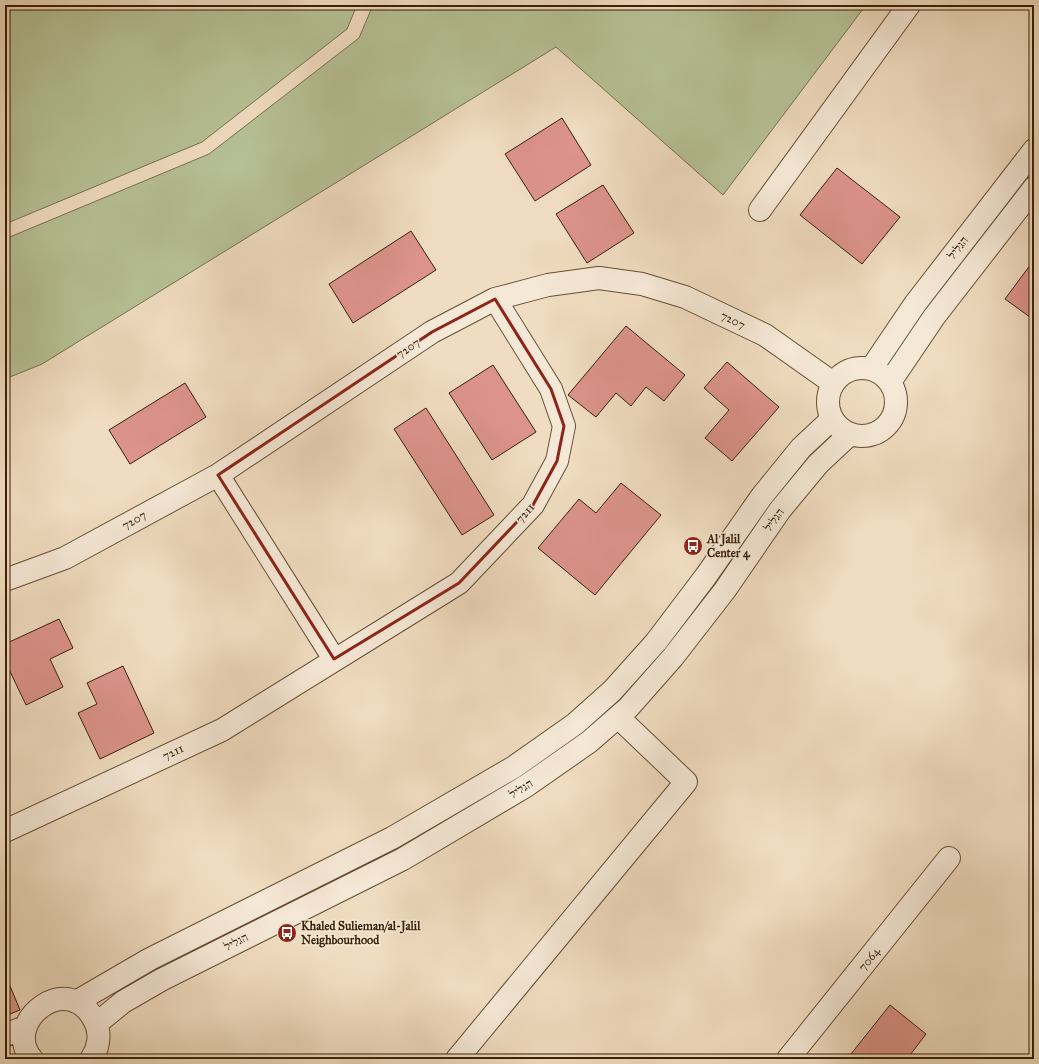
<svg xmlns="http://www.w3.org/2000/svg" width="1039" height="1064" viewBox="0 0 1039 1064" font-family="'IM FELL Great Primer','Frank Ruhl Libre',serif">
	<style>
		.green { fill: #b6c195; stroke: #78704e }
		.building { fill: #dc938b; stroke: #3a1f06 }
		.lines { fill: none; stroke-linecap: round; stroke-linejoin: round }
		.minor-casing { stroke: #684e34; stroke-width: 24 }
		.minor { stroke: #f5e8d6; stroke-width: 22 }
		.marked { fill: none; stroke: #8f2418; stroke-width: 3; stroke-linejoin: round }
		.labels { text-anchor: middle; stroke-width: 3; stroke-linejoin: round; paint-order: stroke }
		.street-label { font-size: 12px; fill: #3a1f06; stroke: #f5e8d6 }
		.poi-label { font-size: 12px; font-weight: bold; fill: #3a1f06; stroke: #f5e8d6; text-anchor: start }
	</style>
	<rect width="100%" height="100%" fill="#f0dcc0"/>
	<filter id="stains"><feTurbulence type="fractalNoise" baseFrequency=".005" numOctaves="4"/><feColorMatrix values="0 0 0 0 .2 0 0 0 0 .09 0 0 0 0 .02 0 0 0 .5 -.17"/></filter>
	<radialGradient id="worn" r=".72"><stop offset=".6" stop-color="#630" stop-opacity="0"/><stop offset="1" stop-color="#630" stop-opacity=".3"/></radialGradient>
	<path class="green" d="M 5,5 L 357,5 L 347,29 L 202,142 L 5,224 Z
		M 373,5 L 866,5 L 723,195 L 556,47 L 42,364 L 5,379 L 5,239 L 209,154 L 359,38 Z"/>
	<path class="building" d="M 562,118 L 591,165 L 535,201 L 505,154 Z
		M 837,168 L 900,217 L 862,264 L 800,215 Z
		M 603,185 L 634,233 L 587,263 L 556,214 Z
		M 411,231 L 436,270 L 353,323 L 329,284 Z
		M 1034,260 L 1034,320 L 1005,299 Z
		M 626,326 L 685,375 L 664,401 L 646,387 L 631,406 L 616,393 L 596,417 L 568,395 Z
		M 727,362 L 779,407 L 732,461 L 705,438 L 729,410 L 704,388 Z
		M 493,365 L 536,432 L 492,460 L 449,393 Z
		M 185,383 L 206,417 L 130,464 L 109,430 Z
		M 426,408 L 494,515 L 462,535 L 394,429 Z
		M 621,483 L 661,515 L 595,595 L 538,548 L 579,499 L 596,513 Z
		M 59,619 L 73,648 L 50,659 L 63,687 L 26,705 L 5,661 L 5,644 Z
		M 123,666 L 154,733 L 100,759 L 78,713 L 97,704 L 87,683 Z
		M 5,974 L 20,1010 L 5,1016 Z
		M 890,1005 L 926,1034 L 907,1059 L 847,1059 Z"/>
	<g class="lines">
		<defs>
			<path id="minor" d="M 760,210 L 909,5
				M828 402a34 34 0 1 1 68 0a34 34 0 1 1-68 0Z
				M 871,369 L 915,304 L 1034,150
				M 890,382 L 934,317 L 1034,188
				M 218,475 L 334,659
				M 5,580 L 65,558 L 218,475 L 432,332 L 495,299 L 548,285 L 599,278 L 642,284 L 685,297 L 765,335 L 833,383
				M 5,831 L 222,730 L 459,583 L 533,505 L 557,461 L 564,426 L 551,389 L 495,299
				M 76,1002 L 150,959 L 392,838 L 514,767 L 575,724 L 612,691 L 656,642 L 706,576 L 762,496 L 801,448 L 832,419
				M 96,1024 L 123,1002 L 161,980 L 403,859 L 526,786 L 589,742 L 628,708 L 673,657 L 725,590 L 780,510 L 818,464 L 850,434
				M 5,1035 L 25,1027
				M 32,1059 C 0,1022 71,966 96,1024 C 101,1035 98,1050 91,1059
				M 457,1059 L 686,782 L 618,717
				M 788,1059 L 949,858"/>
		</defs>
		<use href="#minor" class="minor-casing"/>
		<use href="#minor" class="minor"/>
	</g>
	<path class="marked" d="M 495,299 L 551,389 L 564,426 L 557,461 L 533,505 L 459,583 L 334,659 L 218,475 L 432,332 Z"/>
	<defs>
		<symbol id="bus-disc" viewBox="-11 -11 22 22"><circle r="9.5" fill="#8f2418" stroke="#f5e8d6"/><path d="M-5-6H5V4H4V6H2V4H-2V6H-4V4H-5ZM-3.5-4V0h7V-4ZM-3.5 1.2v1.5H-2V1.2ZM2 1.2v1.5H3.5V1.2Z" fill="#fff"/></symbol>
	</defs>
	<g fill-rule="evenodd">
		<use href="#bus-disc" x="682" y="535" width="22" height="22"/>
		<use href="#bus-disc" x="276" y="922" width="22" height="22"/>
	</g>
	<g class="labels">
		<g class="street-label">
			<text transform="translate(958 248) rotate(-52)" y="4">הגליל</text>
			<text transform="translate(733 320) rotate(26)" y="4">7207</text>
			<text transform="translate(408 348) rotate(-34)" y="4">7207</text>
			<text transform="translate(525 513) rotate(-49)" y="4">7211</text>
			<text transform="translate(134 520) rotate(-29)" y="4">7207</text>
			<text transform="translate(774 520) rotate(-54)" y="4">הגליל</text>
			<text transform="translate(173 752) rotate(-25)" y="4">7211</text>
			<text transform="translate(521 789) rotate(-32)" y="4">הגליל</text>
			<text transform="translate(236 942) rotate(-27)" y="4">הגליל</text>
			<text transform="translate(869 959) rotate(-51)" y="4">7064</text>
		</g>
		<g class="poi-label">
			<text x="707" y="543">Al Jalil<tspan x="707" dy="14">Center 4</tspan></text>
			<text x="301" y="930">Khaled Sulieman/al-Jalil<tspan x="301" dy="14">Neighbourhood</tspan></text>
		</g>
	</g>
	<rect width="1039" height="1064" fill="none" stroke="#f0dcc0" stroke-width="20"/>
	<rect x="6" y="6" width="1027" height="1052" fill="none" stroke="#3a1f06" stroke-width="2"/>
	<rect x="10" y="10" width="1019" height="1044" fill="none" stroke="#3a1f06"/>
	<rect width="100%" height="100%" filter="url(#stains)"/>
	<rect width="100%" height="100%" fill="url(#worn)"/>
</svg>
